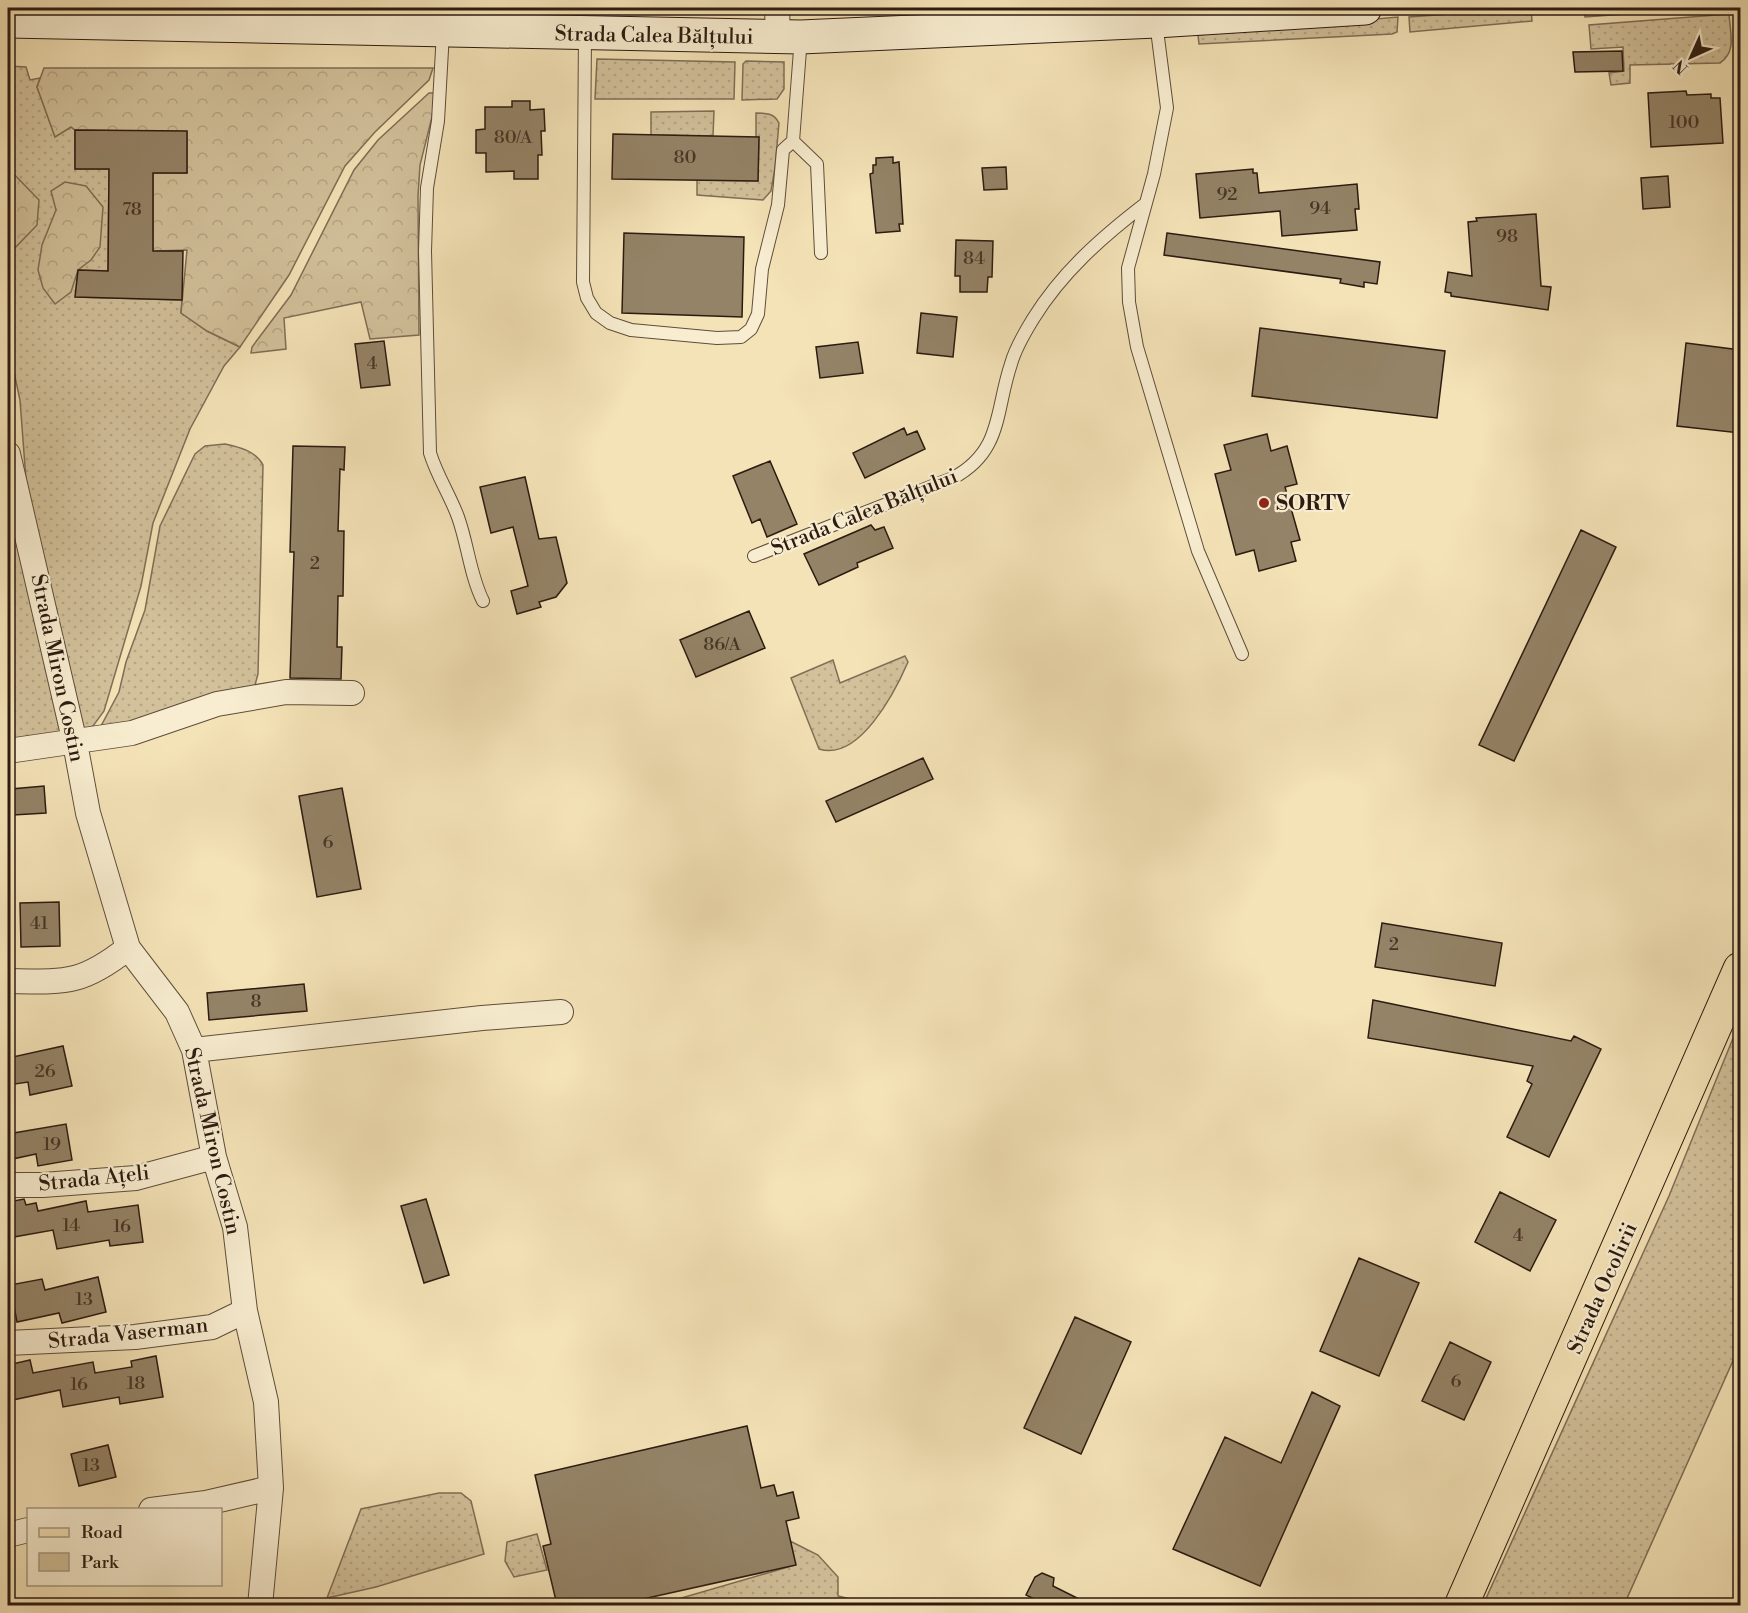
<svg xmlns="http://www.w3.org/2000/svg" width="1748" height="1613" viewBox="0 0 1748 1613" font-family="'Libre Bodoni',serif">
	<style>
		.green { fill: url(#green-dots); stroke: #7f6e56; stroke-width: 1.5 }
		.forest { fill: url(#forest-crowns); stroke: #7f6e56; stroke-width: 1.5 }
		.building { fill: #948367; stroke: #2c1b11; stroke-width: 1.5 }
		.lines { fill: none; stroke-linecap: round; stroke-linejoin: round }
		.lane-casing { stroke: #5e4d3a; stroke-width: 14 }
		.street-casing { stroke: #5e4d3a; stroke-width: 26 }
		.secondary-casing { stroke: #2c1b11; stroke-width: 35 }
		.primary-casing { stroke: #2c1b11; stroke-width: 35 }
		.lane { stroke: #f8edd0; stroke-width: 12 }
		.street { stroke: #f8edd0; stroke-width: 24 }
		.secondary { stroke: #f8edd0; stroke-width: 33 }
		.primary { stroke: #f4e3b7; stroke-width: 33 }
		.poi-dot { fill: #8f2418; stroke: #f8edd0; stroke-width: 2 }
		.labels { text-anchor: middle; stroke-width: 4.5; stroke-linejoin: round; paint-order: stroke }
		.number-label { font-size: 18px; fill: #463526 }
		.street-label { font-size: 21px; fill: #2c1b11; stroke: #f8edd0 }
		.poi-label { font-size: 21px; font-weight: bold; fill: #2c1b11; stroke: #f8edd0; text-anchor: start }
	</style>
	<defs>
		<pattern id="green-dots" width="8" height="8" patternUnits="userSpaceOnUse" patternTransform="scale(1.5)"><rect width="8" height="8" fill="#d2c19b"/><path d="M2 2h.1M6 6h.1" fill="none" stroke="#b4a584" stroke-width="1.8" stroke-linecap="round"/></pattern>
		<pattern id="forest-crowns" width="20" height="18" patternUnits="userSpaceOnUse" patternTransform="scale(1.5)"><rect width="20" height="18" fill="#d2c19b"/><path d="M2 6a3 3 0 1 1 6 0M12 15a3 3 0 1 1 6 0" fill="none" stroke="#b4a584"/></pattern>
	</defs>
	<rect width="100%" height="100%" fill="#f4e3b7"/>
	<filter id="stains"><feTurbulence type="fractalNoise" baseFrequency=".00333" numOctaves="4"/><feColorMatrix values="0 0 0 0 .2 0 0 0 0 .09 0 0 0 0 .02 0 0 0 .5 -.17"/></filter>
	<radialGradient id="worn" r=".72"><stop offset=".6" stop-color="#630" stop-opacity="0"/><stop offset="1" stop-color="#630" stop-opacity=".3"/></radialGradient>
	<path class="green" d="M 608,8 L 747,8 L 741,13 Z
		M 1531,8 L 1532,21 L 1410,32 L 1409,17 Z
		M 1584,8 L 1708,8 L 1585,17 Z
		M 1729,14 C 1730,32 1737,52 1720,63 L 1630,65 L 1630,83 L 1611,85 L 1609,73 L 1624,71 L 1623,47 L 1591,49 L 1589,25 Z
		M 1398,17 L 1397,32 L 1392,34 L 1199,44 L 1198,35 Z
		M 597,59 L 735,62 L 734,99 L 595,99 Z
		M 746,61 L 784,62 L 784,89 L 777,99 L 742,100 L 743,64 Z
		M 8,66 L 26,67 L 30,80 L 40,78 L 37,87 L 55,136 L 71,127 L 75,130 L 75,169 L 109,169 L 108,271 L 78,270 L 76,297 L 182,300 L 181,313 L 207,331 L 240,347 L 224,366 L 190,429 L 153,523 L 141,586 L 104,711 L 93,726 L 81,732 L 26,480 L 20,400 L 8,344 Z
		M 714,111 L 713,136 L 651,135 L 651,112 Z
		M 756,113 C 766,113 774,113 779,123 L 775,168 L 771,191 L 763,200 L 697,195 L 697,180 L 758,181 L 759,137 L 756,137 Z
		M 225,444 C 239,447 256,451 263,465 L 258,674 L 255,685 L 243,692 L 113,730 L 101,726 L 119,692 L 126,662 L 145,610 L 160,526 L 195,454 L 205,446 Z
		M 11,537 L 19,541 L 64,731 L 8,744 L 8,703 L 12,702 L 8,689 L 8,538 Z
		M 905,656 L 908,662 C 895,692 859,762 819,749 L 791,678 L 833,660 L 840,683 Z
		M 1740,1021 L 1740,1345 L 1624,1605 L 1483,1605 L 1669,1196 Z
		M 439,1493 L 461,1493 L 471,1501 L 484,1554 L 376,1587 L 327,1598 L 361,1509 Z
		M 537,1534 L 547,1570 L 514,1577 L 505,1561 L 507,1542 Z
		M 790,1541 L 818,1555 L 838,1577 L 838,1596 L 875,1605 L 654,1606 L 795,1565 Z"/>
	<path class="forest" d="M 44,68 L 433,68 L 429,80 L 375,132 L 345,166 L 289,275 L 240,347 L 207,331 L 181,313 L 187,250 L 157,251 L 153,256 L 153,173 L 187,173 L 187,132 L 75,130 L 71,127 L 55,137 L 37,87 Z
		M 429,93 L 435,93 L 435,105 L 420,165 L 418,196 L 419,335 L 370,339 L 361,302 L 284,318 L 286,349 L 251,353 L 252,347 L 291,295 L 354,170 L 378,140 Z
		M 8,168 L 39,200 L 37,225 L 12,251 L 8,249 Z
		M 65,182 L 86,186 L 103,207 L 100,247 L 91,260 L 78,270 L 71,292 L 55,304 L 43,288 L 38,270 L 42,245 L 56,210 L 51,191 Z"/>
	<path class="building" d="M 1622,51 L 1623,71 L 1575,72 L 1573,52 Z
		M 1686,91 L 1687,95 L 1711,94 L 1711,98 L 1720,98 L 1723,143 L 1651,147 L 1648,93 Z
		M 512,101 L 530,101 L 530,110 L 544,109 L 545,131 L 541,131 L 542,155 L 538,155 L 538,179 L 514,179 L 514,171 L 486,172 L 486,153 L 476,153 L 476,130 L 485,129 L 485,107 L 512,107 Z
		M 75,130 L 187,131 L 187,173 L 153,173 L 153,251 L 183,251 L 182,300 L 75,297 L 78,270 L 108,271 L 109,169 L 75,169 Z
		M 613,134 L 759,137 L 758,181 L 612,179 Z
		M 893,157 L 893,163 L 899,162 L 903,224 L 899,224 L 900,231 L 876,233 L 870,174 L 873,173 L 873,165 L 876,165 L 876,158 Z
		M 1006,167 L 1007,189 L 984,190 L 982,168 Z
		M 1253,169 L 1253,173 L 1257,173 L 1259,193 L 1357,184 L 1359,209 L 1355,209 L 1357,230 L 1282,236 L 1280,211 L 1200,218 L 1196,174 Z
		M 1668,176 L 1670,207 L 1643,209 L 1641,178 Z
		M 1536,214 L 1541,286 L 1551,287 L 1548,310 L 1451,296 L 1451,293 L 1445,292 L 1448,272 L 1472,276 L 1468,222 L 1477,221 L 1476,218 Z
		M 624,233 L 744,237 L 742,317 L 622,313 Z
		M 1167,233 L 1380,262 L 1377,284 L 1364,282 L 1364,287 L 1340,283 L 1341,279 L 1164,255 Z
		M 956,240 L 993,241 L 992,277 L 988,277 L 987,292 L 960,292 L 960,276 L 955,276 Z
		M 921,313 L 957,317 L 953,357 L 917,353 Z
		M 1260,328 L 1445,351 L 1437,418 L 1252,396 Z
		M 384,341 L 390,385 L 361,388 L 355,344 Z
		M 858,342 L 863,373 L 820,378 L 816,347 Z
		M 1686,343 L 1740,350 L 1740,433 L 1677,426 Z
		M 904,428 L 907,435 L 917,431 L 925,449 L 865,478 L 853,453 Z
		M 1267,434 L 1271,451 L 1287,446 L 1297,484 L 1285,487 L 1300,540 L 1291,542 L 1296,561 L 1259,571 L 1254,550 L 1236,555 L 1215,474 L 1231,470 L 1224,445 Z
		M 293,446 L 345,447 L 344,470 L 340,469 L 338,531 L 344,531 L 343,596 L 338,596 L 337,647 L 342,647 L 341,679 L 290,678 L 294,552 L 290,552 Z
		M 770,461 L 797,524 L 767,537 L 760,519 L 752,523 L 733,476 Z
		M 525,477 L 539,539 L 556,537 L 567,583 L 556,597 L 539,602 L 541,607 L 517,614 L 511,591 L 528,586 L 513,527 L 491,533 L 480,487 Z
		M 871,525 L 875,530 L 884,527 L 893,548 L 857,563 L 858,567 L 819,585 L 804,554 Z
		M 1581,530 L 1616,547 L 1514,761 L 1479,745 Z
		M 749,611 L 765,648 L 696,677 L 680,640 Z
		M 923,758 L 933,779 L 836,822 L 826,801 Z
		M 44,786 L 46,813 L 13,815 L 11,789 Z
		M 342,788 L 361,889 L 317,897 L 299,796 Z
		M 59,902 L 60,946 L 21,947 L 20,903 Z
		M 1382,923 L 1502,943 L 1495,986 L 1375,967 Z
		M 304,984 L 307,1011 L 209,1020 L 207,993 Z
		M 1373,1000 L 1571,1041 L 1574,1036 L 1601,1049 L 1549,1157 L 1507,1137 L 1532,1084 L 1527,1081 L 1533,1066 L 1368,1038 Z
		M 63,1046 L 72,1086 L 30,1095 L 28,1082 L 8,1085 L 8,1058 Z
		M 66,1124 L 72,1160 L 38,1166 L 36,1154 L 8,1160 L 8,1134 Z
		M 1500,1192 L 1556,1220 L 1530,1271 L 1475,1242 Z
		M 24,1199 L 26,1205 L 36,1203 L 38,1211 L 86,1201 L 88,1212 L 138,1205 L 143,1242 L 110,1246 L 109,1240 L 57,1249 L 53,1230 L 8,1238 L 8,1202 Z
		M 426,1199 L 449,1275 L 424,1283 L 401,1206 Z
		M 1359,1258 L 1419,1283 L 1379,1376 L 1320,1351 Z
		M 98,1277 L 106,1312 L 62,1323 L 59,1313 L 17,1322 L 10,1285 L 42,1279 L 45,1290 Z
		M 1075,1317 L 1131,1342 L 1081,1454 L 1024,1428 Z
		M 1450,1342 L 1491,1362 L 1464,1420 L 1422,1401 Z
		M 156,1356 L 163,1397 L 120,1404 L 119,1397 L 63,1407 L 60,1390 L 8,1401 L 8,1365 L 30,1360 L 33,1373 L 93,1362 L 95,1373 L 132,1367 L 131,1361 Z
		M 1312,1392 L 1340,1406 L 1260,1586 L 1173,1549 L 1225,1437 L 1281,1463 Z
		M 747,1426 L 761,1488 L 774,1485 L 777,1496 L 793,1492 L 799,1518 L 786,1521 L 796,1565 L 616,1605 L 557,1605 L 543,1546 L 551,1544 L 535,1475 Z
		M 108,1445 L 116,1477 L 79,1486 L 71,1454 Z
		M 1042,1573 L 1054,1578 L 1053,1586 L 1091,1605 L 1046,1605 L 1026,1595 L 1035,1577 Z"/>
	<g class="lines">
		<defs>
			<path id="lane" d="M 1156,22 L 1167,108 L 1154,174 L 1128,268 L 1129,302 L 1137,347 L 1198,551 L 1242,654
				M 443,32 L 438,121 L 427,188 L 425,251 L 430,453 C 437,476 450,495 458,517 C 468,545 470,575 483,601
				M 585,35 L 583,282 L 587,298 L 596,313 L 610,323 L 631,330 L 717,338 L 741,337 L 751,329 L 758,314 L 762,269 L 778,205 L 783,150 L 793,141 L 801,37
				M 793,141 L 817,164 L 821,253
				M 754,556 L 953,478 C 1003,451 995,411 1011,364 C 1015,349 1025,332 1033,319 C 1062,272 1102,237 1145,204"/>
			<path id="street" d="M 777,8 L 778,37
				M 8,454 L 75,743 L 88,813 L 128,948 L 177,1012 L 194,1050 L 214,1157 L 235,1227 L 245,1311 L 266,1402 L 271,1488 L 260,1606
				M 8,751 L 132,733 L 217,704 L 286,692 L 352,693
				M 8,981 C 65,982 81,985 128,948
				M 194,1050 L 482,1018 L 561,1012
				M 8,1185 L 43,1185 L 136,1178 L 214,1157
				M 8,1343 L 135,1337 L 212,1327 L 245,1311
				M 151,1510 L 206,1503 L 271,1488
				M 8,1535 L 28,1530"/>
			<path id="secondary" d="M 8,21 L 801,37 L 1156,21 L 1365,8"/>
			<path id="primary" d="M 1461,1606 L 1740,969"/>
		</defs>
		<use href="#lane" class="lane-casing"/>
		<use href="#street" class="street-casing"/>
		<use href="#secondary" class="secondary-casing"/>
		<use href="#primary" class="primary-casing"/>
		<use href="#lane" class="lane"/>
		<use href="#street" class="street"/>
		<use href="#secondary" class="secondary"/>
		<use href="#primary" class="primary"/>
	</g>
	<circle class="poi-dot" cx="1264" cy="503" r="6"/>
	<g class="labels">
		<g class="number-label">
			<text x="1684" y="128">100</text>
			<text x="513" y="143">80/A</text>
			<text x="685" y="163">80</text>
			<text x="1227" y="200">92</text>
			<text x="1320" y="214">94</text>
			<text x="132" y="215">78</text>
			<text x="1507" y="242">98</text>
			<text x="974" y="264">84</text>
			<text x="372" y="369">4</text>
			<text x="315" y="569">2</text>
			<text x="722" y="650">86/A</text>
			<text x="328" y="848">6</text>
			<text x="39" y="929">41</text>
			<text x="1394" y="950">2</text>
			<text x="256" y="1007">8</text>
			<text x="45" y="1077">26</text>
			<text x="52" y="1150">19</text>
			<text x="71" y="1231">14</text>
			<text x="122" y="1232">16</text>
			<text x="1518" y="1241">4</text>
			<text x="84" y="1305">13</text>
			<text x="1456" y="1387">6</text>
			<text x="136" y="1389">18</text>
			<text x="79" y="1390">16</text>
			<text x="91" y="1471">13</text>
		</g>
		<g class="street-label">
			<text transform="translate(654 35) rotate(1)" y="7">Strada Calea Bălțului</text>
			<text transform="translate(864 512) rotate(-22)" y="7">Strada Calea Bălțului</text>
			<text transform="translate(58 668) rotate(78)" y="7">Strada Miron Costin</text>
			<text transform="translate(213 1141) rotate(77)" y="7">Strada Miron Costin</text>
			<text transform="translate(94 1178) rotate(-6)" y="7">Strada Ațeli</text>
			<text transform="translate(1602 1288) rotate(-66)" y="7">Strada Ocolirii</text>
			<text transform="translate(128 1333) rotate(-6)" y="7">Strada Vaserman</text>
		</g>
		<g class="poi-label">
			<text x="1276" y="510">SORTV</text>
		</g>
	</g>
	<rect width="1748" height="1613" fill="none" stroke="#f4e3b7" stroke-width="30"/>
	<rect x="9" y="9" width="1730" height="1595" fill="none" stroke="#2c1b11" stroke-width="3"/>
	<rect x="15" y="15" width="1718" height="1583" fill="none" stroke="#2c1b11" stroke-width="1.5"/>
	<rect x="27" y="1508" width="195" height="78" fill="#f8edd0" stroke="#a69984" stroke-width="1.5"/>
	<rect x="39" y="1528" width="30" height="9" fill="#f4e3b7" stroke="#a69984" stroke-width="1.5"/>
	<text x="81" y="1538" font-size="18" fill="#2c1b11">Road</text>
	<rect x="39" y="1553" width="30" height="18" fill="#d2c19b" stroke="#a69984" stroke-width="1.5"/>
	<text x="81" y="1568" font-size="18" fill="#2c1b11">Park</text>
	<g transform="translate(1691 57) rotate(225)" stroke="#f8edd0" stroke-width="4.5" paint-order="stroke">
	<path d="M0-4.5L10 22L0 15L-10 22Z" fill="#2c1b11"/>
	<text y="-9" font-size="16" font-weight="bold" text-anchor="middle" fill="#2c1b11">N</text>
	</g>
	<rect width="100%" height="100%" filter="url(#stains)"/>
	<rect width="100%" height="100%" fill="url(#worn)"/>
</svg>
